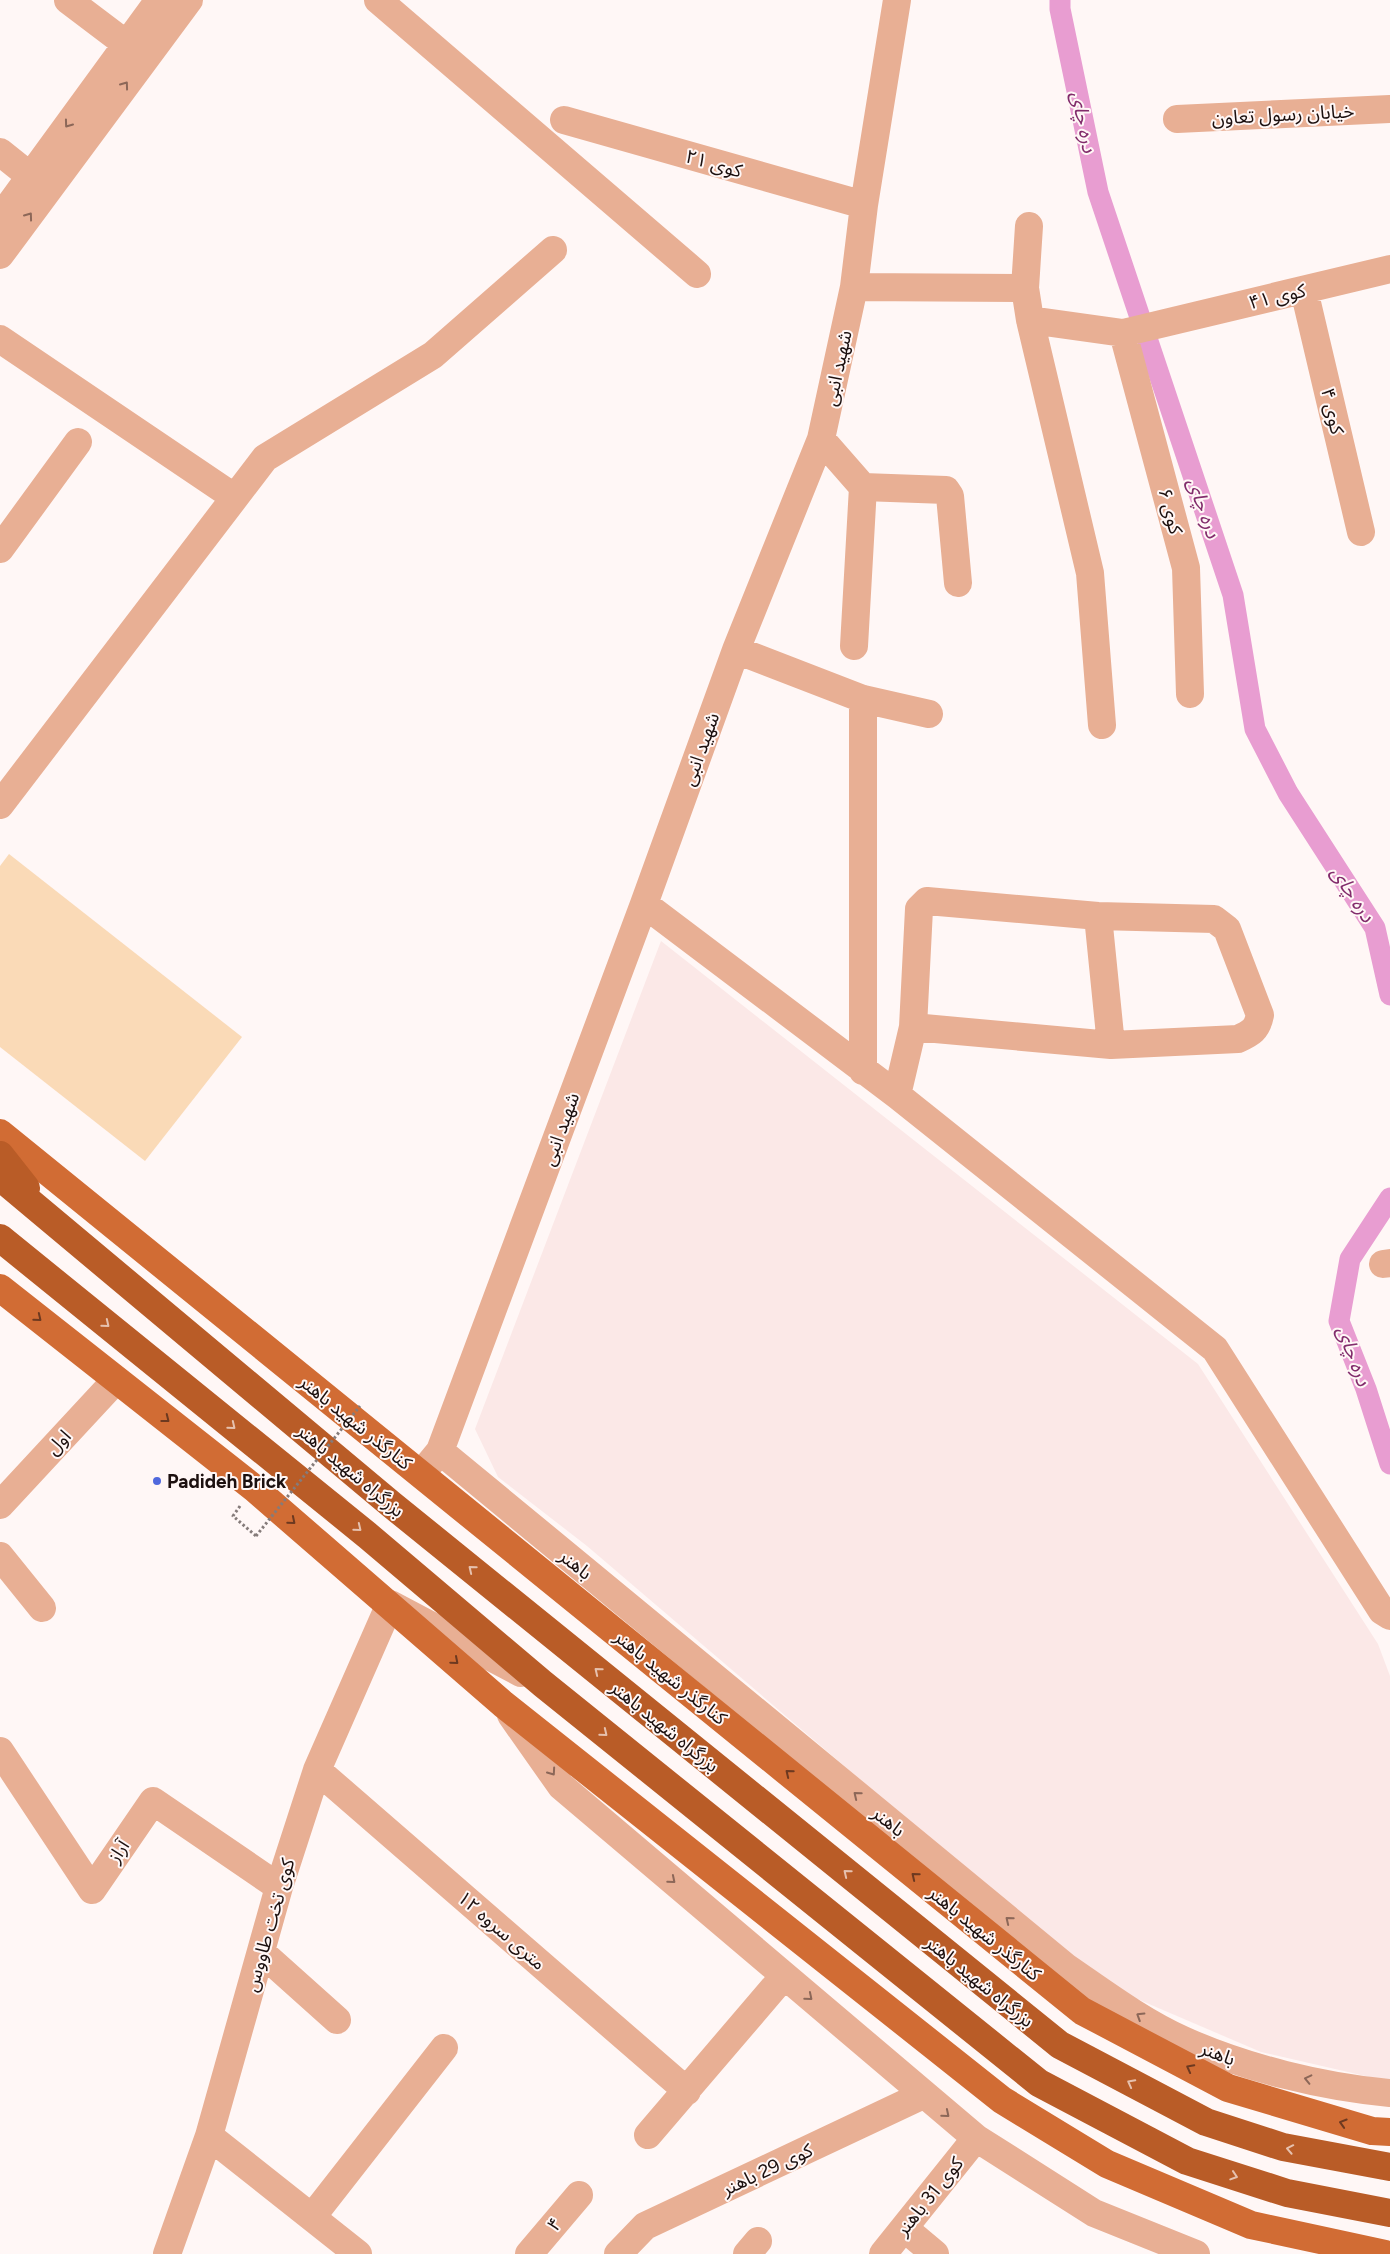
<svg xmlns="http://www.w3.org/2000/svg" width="1390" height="2254" viewBox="0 0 1390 2254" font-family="Figtree,'Noto Sans Arabic',sans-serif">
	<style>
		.built { fill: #fbe8e7 }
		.green { fill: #fadab7 }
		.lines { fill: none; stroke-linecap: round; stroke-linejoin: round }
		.canal { stroke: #e89dd1; stroke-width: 21 }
		.path { stroke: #857b7a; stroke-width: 3; stroke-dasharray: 2.5 2.5; stroke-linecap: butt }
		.minor { stroke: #e8af94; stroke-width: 28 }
		.major { stroke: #d16c34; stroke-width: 28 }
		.highway { stroke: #b95c27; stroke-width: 28 }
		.path-bridge { stroke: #857b7a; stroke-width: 3; stroke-dasharray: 2.5 2.5; stroke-linecap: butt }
		.oneway { stroke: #8c6758 }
		.oneway2 { stroke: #6d3920 }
		.oneway3 { stroke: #e6c1ae }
		.poi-dot { fill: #5068dd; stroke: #fff7f6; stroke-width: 2 }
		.labels { text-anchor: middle; stroke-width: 4; stroke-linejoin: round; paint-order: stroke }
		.street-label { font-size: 19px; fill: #1c100f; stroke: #fff7f6 }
		.poi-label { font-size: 19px; font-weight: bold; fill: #1c100f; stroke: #fff7f6; text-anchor: start }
		.water-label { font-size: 20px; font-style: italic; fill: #822c6c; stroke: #fff7f6 }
	</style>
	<rect width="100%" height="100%" fill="#fff7f6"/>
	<path class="built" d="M 661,941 L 1198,1364 L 1378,1644 L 1390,1676 L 1390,2079 L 1374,2078 L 1261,2052 L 1114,1989 L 1008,1906 L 587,1546 L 498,1477 L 475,1429 Z"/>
	<path class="green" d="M 9,854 L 242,1037 L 145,1161 L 0,1047 L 0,866 Z"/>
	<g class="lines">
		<path class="canal" d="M 1060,0 L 1060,9 L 1098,192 L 1233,595 L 1255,729 L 1288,793 L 1375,928 L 1390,995
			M 1390,1198 L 1350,1259 L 1339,1321 L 1366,1389 L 1390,1464"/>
		<path class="path" d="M 240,1506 L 233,1516 L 256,1536"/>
		<path class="minor" d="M 68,0 L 142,56
			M 378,0 L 697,274
			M 1177,119 L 1390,109
			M 564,120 L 864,205
			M 0,152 L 30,176
			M 0,218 L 159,0
			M 1029,226 L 1025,288 L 1030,320 L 1090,573 L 1102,725
			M 0,255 L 189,0
			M 854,287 L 1025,288
			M 1304,290 L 1361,532
			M 1030,320 L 1123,333 L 1390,269
			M 1123,333 L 1186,568 L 1190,694
			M 0,339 L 234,497
			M 821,439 L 863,487 L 854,646
			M 863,487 L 946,490 L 950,496 L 958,583
			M 0,549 L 78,442
			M 736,650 L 863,699 L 929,714
			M 863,699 L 863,1071
			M 0,805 L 265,458 L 433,355 L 553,250
			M 644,904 L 897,1095 L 1215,1349 L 1382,1611 L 1390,1616
			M 1098,916 L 1111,1045
			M 897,1095 L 913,1027 L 919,909 L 927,901 L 1098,916 L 1214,919 L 1227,929 L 1260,1015 C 1257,1030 1251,1033 1238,1039 L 1111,1045 L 913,1027
			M 1383,1264 L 1390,1263
			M 440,1451 L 1066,1967 C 1104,1993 1141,2021 1183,2040 C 1245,2068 1323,2087 1390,2093
			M 421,1474 L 440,1451 L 644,904 L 736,650 L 821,439 L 854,287 L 864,205 L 897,0
			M 0,1505 L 116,1380
			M 0,1556 L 42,1608
			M 511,1715 L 561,1786 L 976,2138 L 1094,2213 L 1196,2254
			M 0,1751 L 92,1890 L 153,1801 L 279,1887
			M 317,1770 L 687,2091
			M 261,1952 L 337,2020
			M 648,2135 L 784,1976
			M 209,2136 L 358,2254
			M 312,2217 L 444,2048
			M 904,2228 L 935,2254
			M 167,2254 L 209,2136 L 279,1887 L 317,1770 L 390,1604 L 521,1673
			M 529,2254 L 579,2195
			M 618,2254 L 645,2226 L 923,2095
			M 747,2254 L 758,2241
			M 883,2254 L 976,2138"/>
		<path class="major" d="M 0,1133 L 1082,2011 L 1228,2088 L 1372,2131 L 1390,2132
			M 0,1288 L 254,1488 L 503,1704 L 1002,2100 L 1107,2164 L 1251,2225 L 1385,2254"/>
		<path class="highway" d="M 0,1155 L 26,1188
			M 0,1177 L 392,1505 L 1060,2045 L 1206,2122 L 1283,2147 L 1390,2167
			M 0,1238 L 367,1535 L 543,1684 L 1039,2083 L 1187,2161 L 1287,2193 L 1390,2213"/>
		<path class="path-bridge" d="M 256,1536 L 360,1406"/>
	</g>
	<defs><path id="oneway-chevron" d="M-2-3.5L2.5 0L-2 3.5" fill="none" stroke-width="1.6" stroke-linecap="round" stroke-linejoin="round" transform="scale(1.25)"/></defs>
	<g class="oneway">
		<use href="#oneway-chevron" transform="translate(125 85) rotate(-54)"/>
		<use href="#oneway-chevron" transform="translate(68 124) rotate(126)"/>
		<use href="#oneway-chevron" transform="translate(29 216) rotate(-54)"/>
		<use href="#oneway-chevron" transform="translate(552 1772) rotate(55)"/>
		<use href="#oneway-chevron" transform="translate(857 1795) rotate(-141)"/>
		<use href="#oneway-chevron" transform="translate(672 1880) rotate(40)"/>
		<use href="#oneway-chevron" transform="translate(1009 1920) rotate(-141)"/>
		<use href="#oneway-chevron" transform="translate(809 1997) rotate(40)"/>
		<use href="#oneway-chevron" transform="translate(1140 2016) rotate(-148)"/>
		<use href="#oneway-chevron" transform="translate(1308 2079) rotate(-167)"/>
		<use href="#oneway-chevron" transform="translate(946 2114) rotate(40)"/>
	</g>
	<g class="oneway2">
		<use href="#oneway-chevron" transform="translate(38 1318) rotate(39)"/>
		<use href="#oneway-chevron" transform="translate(166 1419) rotate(38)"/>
		<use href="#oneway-chevron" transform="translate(292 1521) rotate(40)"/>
		<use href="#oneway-chevron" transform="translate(455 1661) rotate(41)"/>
		<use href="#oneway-chevron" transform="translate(789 1773) rotate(-141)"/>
		<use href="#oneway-chevron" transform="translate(915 1876) rotate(-141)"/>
		<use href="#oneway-chevron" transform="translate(1190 2068) rotate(-152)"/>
		<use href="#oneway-chevron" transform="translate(1343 2123) rotate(-163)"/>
	</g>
	<g class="oneway3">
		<use href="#oneway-chevron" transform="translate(106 1324) rotate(39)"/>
		<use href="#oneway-chevron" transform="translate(232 1426) rotate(39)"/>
		<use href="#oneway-chevron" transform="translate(358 1528) rotate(39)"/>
		<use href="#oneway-chevron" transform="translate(472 1569) rotate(-141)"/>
		<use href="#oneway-chevron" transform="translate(598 1671) rotate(-141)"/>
		<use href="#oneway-chevron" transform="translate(604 1733) rotate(39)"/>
		<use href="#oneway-chevron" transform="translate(847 1873) rotate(-141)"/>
		<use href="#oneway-chevron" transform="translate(1131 2083) rotate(-152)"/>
		<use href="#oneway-chevron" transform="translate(1290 2149) rotate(-169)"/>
		<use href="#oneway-chevron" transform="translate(1234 2176) rotate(18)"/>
	</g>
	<circle class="poi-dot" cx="157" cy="1481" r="5"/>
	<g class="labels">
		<g class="street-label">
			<text transform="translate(1283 114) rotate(-3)" y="7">خیابان رسول تعاون</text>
			<text transform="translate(714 163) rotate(16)" y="7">کوی ۲۱</text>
			<text transform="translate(1277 296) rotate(-13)" y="7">کوی ۴۱</text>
			<text transform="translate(837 368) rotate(-78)" y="7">شهید انبی</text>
			<text transform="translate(1333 411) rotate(77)" y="7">کوی ۴</text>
			<text transform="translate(1171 511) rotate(75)" y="7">کوی ۶</text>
			<text transform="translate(700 749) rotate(-70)" y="7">شهید انبی</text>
			<text transform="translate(560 1129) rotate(-70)" y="7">شهید انبی</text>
			<text transform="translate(356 1422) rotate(39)" y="7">کنارگذر شهید باهنر</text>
			<text transform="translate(58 1442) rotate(-47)" y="7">اول</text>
			<text transform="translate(351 1470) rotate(40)" y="7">بزرگراه شهید باهنر</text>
			<text transform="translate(576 1564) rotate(39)" y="7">باهنر</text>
			<text transform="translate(671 1677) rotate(39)" y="7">کنارگذر شهید باهنر</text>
			<text transform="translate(665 1726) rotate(39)" y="7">بزرگراه شهید باهنر</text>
			<text transform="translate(889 1821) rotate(39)" y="7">باهنر</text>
			<text transform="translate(118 1851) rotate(-56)" y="7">آراز</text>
			<text transform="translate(269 1925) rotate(-74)" y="7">کوی تخت طاووس</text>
			<text transform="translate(502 1930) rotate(41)" y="7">۱۲ متری سروه</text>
			<text transform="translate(985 1933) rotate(39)" y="7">کنارگذر شهید باهنر</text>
			<text transform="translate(980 1981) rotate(39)" y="7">بزرگراه شهید باهنر</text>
			<text transform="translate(1218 2053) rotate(21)" y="7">باهنر</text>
			<text transform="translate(767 2169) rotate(-25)" y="7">کوی 29 باهنر</text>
			<text transform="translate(929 2196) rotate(-51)" y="7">کوی 31 باهنر</text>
			<text transform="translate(554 2224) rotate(-50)" y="7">۴</text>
		</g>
		<g class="poi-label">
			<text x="167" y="1488">Padideh Brick</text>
		</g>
		<g class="water-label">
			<text transform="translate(1084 122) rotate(79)" y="7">دره چای</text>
			<text transform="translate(1204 508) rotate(71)" y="7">دره چای</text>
			<text transform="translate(1353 894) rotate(57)" y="7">دره چای</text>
			<text transform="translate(1354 1356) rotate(70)" y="7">دره چای</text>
		</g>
	</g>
</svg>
